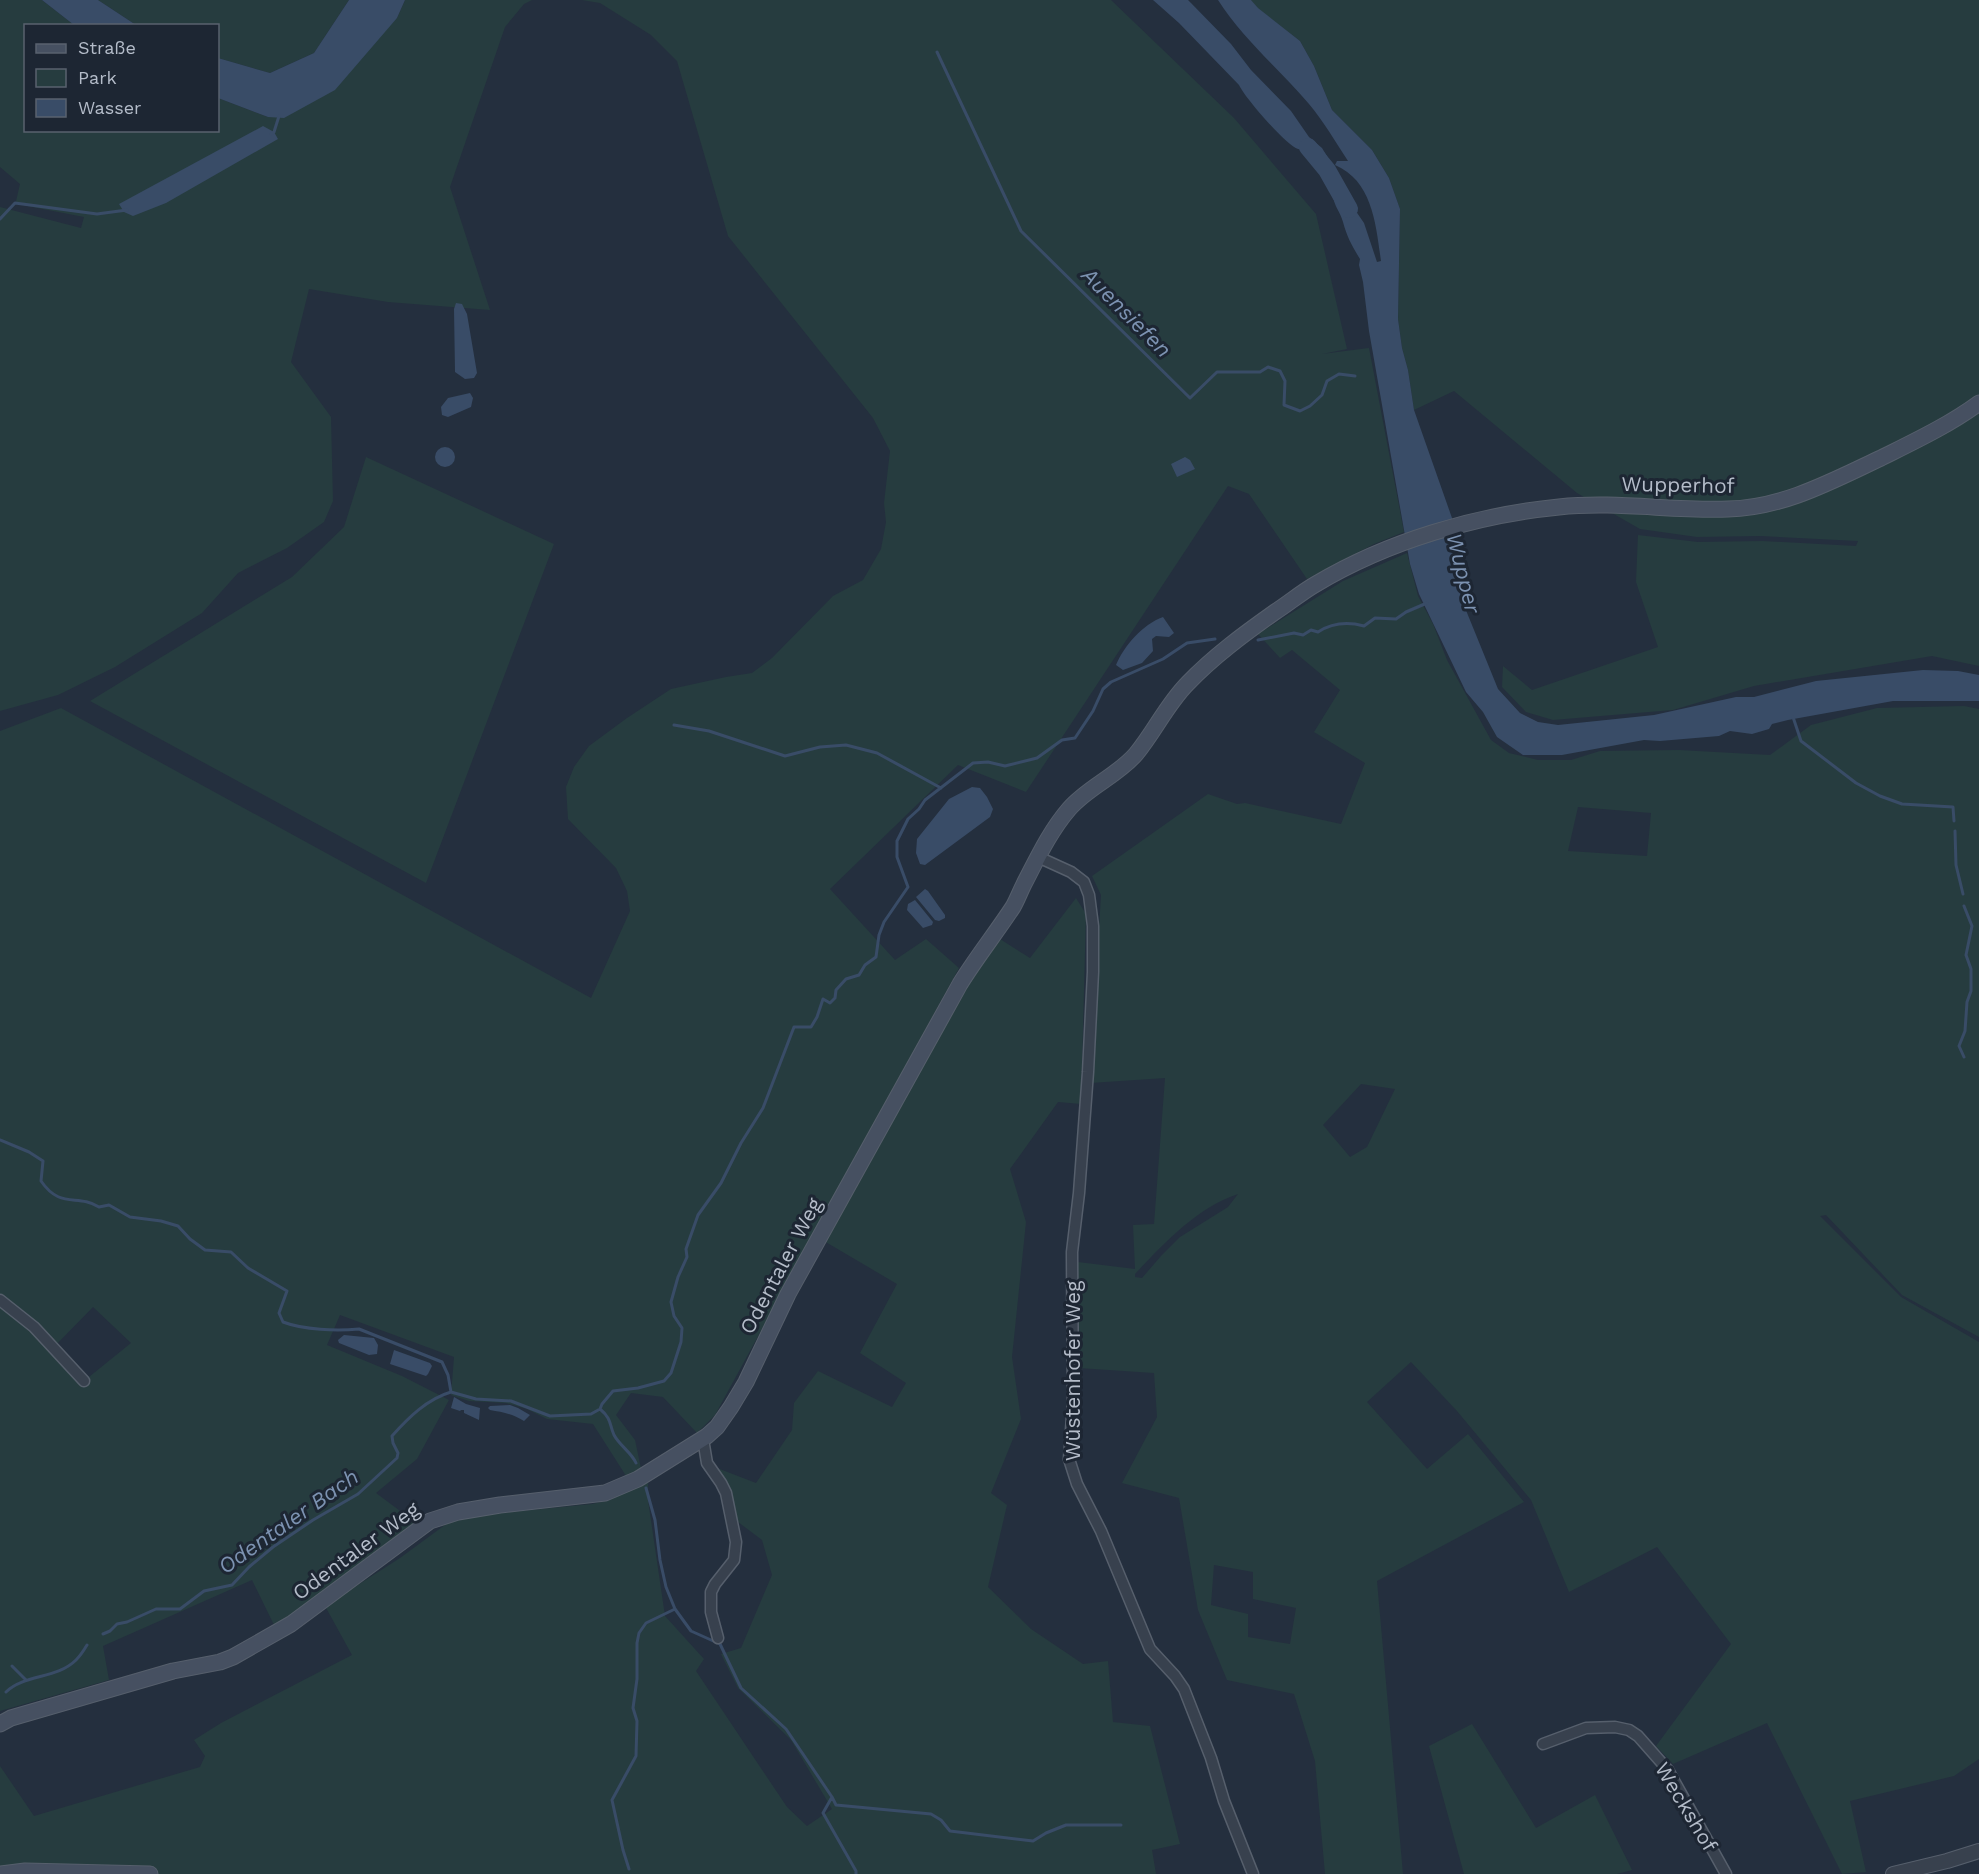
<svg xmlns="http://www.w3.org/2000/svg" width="1979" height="1874" font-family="'Work Sans',sans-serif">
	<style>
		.green { fill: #263c3f; fill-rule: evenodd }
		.water { fill: #394c67 }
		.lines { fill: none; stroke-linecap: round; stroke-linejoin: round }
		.stream { stroke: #394c67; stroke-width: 3 }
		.river { stroke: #394c67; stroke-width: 18 }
		.minor-casing { stroke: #565f6c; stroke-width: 13 }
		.tertiary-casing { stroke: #565f6c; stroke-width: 16 }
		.secondary-casing { stroke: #565f6c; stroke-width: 17 }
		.minor { stroke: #38414e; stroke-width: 10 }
		.tertiary { stroke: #38414e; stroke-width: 14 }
		.secondary { stroke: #465061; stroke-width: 15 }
		.labels { text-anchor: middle; stroke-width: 6; stroke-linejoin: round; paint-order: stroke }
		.street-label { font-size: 21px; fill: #b4bcc9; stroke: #1d2633 }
		.water-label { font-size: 22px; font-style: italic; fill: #7c92b1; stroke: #1d2633 }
	</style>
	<rect width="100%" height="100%" fill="#242f3e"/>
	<path class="green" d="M0 0H42L74 25 26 26V130H218V98L268 117 397 18 405 0H532L524 4 505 27 450 187 490 310 388 302 309 289 291 362 331 417 333 501 324 522 287 548 238 573 202 613 115 667 58 695 0 711V207L81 228 84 217 17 204 16 201 20 184 0 167Z
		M98 0H349L314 53 270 73 218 58V26L136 25Z
		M582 0H1111L1234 118 1316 214 1347 349 1322 354 1369 348 1404 532 1374 544 1307 579 1249 494 1228 486 1026 792 958 765 830 889 895 960 926 939 959 968 715 1415 697 1433 663 1397 631 1393 616 1415 635 1440 642 1473 628 1479 593 1424 547 1419 527 1409 506 1403 469 1401 451 1395 454 1357 340 1315 327 1345 402 1376 449 1400 417 1459 376 1493 415 1522 275 1627 252 1580 103 1646 109 1680 0 1711V731L61 708 591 998 630 911 627 891 616 868 568 819 566 787 574 767 589 746 627 718 671 689 726 677 752 673 772 658 833 596 863 580 881 549 886 522 884 503 890 451 873 418 728 236 677 61 651 35 600 3ZM93 1307 131 1343 84 1381 53 1348Z
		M1251 0H1979V666L1932 656 1754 686 1673 710 1553 720 1526 712 1502 687 1503 666 1532 690 1658 647 1636 582 1638 535 1698 542 1762 541 1856 546 1858 541 1761 536 1697 537 1640 529 1577 493 1454 391 1414 410 1408 370 1402 348 1398 319 1400 209 1389 178 1372 150 1332 110 1314 66 1300 41 1257 8Z
		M366 457 554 544 426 883 90 701 292 577 344 527Z
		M1407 553 1418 596 1433 624 1447 660 1491 740 1509 753 1538 760H1571L1600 751 1679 750 1770 755 1811 725 1877 708 1964 706 1979 709V1337L1902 1295 1826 1215 1820 1216 1901 1297 1979 1342V1759L1954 1776 1850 1801 1866 1872 1842 1874 1767 1723 1673 1764 1656 1746 1731 1644 1657 1547 1569 1592 1531 1500 1457 1411 1411 1362 1367 1402 1427 1469 1468 1434 1524 1502 1377 1581 1403 1874H1325L1315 1761 1294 1694 1227 1680 1198 1610 1179 1498 1122 1483 1157 1417 1154 1373 1079 1368 1076 1328 1078 1262 1135 1269 1133 1225 1154 1224 1165 1078 1090 1083 1101 895 1092 876 1208 794 1237 804 1245 803 1341 824 1365 763 1314 732 1340 690 1292 650 1280 658 1258 634 1343 581ZM1578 807 1651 813 1647 856 1568 851ZM1361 1084 1395 1089 1367 1147 1350 1157 1323 1125ZM1238 1194 1228 1207 1180 1237 1161 1256 1142 1278 1135 1277V1274C1164 1243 1198 1207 1238 1194ZM1214 1565 1253 1572V1599L1296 1608 1290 1644 1248 1637V1614L1211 1605Z
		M1076 898 1086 914 1081 1104 1058 1102 1010 1169 1026 1222 1012 1357 1021 1419 991 1493 1007 1505 988 1587 1031 1629 1083 1664 1108 1661 1113 1722 1150 1726 1180 1844 1152 1850 1156 1874H0V1766L34 1816 200 1767 205 1756 194 1740 221 1723 352 1655 325 1606 400 1558 449 1522 491 1514 592 1504 610 1500 648 1480V1500L665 1616 704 1659 696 1671 787 1807 807 1826 832 1809 791 1740 738 1688 721 1654 741 1648 772 1575 762 1540 730 1516 717 1468 756 1483 792 1430 794 1403 818 1371 892 1407 906 1383 860 1353 897 1284 824 1241 972 979 1000 939 1030 958Z
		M1472 1724 1536 1828 1595 1795 1632 1870 1617 1874H1464L1429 1746Z"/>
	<path class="water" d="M42 0H98L136 25H74Z
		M349 0H405L397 18 335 90 284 118 268 117 218 98V58L270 73 314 53Z
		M1153 0H1188L1191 3 1231 44 1251 70 1291 111 1309 137 1322 148 1330 161 1321 167 1308 149C1305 149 1301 150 1298 149 1286 145 1245 98 1239 85L1179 23Z
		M1218 0H1251L1258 8 1300 41 1314 66 1332 110 1372 150 1389 178 1400 209 1398 319 1402 348 1408 370 1414 410 1452 518 1461 598 1498 689 1520 713 1538 722 1558 725 1654 715 1736 697H1754L1816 681 1923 670 1958 671 1979 675V701H1893L1788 720 1772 724 1769 729 1752 734 1730 731 1719 736 1660 741 1644 740 1562 755H1523L1497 737 1483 712 1466 692 1419 594 1410 564 1369 331 1363 282 1359 265 1360 259C1352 246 1347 237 1343 222 1340 210 1331 204 1334 190L1340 188 1364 223 1377 262 1381 261C1376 226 1373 181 1335 165L1337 161H1348C1335 141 1324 122 1309 104 1279 69 1243 39 1218 0Z
		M263 126 274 132 278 139 166 203 133 216 124 212 119 204Z
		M456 303 462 304 467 314 477 373 474 378 465 379 455 372 454 309Z
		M470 393 473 398 471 407 448 417 442 415 441 407 448 398Z
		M435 457a10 10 0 1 1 20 0a10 10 0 1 1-20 0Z
		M1185 457 1190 460 1195 469 1177 477 1171 464Z
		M1163 617 1174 633 1169 637 1156 636 1152 639 1153 651 1142 663 1123 670 1116 665C1124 646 1143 624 1163 617Z
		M972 787 980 788 987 797 993 809 990 817 925 865 920 864 916 853 917 839 949 799Z
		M925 889 928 891 945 915V918L939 921 935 920 916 897Z
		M915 900 933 922 932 925 923 928 907 910 908 904Z
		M344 1335 374 1338 378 1345 377 1354 369 1355 339 1343 338 1340Z
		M394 1350 430 1363 432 1366 428 1374 426 1376 390 1364Z
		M454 1397 466 1404 480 1408 479 1420 464 1413V1410H461L460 1411 451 1408Z
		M510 1405 518 1408 530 1415 524 1421C513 1414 502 1412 490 1410L488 1408 490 1406Z"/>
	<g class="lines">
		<path class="stream" d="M937 52 1021 231 1190 398 1217 372H1260L1268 367 1280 371 1285 381 1284 405 1300 411 1310 406 1322 395 1327 381 1339 374 1355 376
			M271 134 274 132 279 116
			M0 219 15 203 97 214 127 210
			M1258 640 1294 633 1303 635 1311 630 1318 632C1332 623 1349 622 1364 626L1375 618 1396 619 1406 612 1427 603
			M1793 717 1801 741 1856 783 1880 796 1902 804 1953 807 1954 821
			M674 725 709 731 785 756 820 747 846 745 877 753 941 788
			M1955 831 1956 865 1963 894
			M1964 1057 1959 1046 1965 1031 1967 1002 1971 991V969L1966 955 1972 926 1964 906
			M0 1140 29 1152 43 1161 41 1181C61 1210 77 1193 99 1207L109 1205 130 1217 161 1221 178 1226 190 1239 205 1250 231 1252 248 1268 287 1291 279 1313 283 1322C304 1330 336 1331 359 1329L442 1362 448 1375 451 1392 476 1399 511 1401 550 1416 591 1414 600 1409 602 1404 613 1391 638 1388 664 1381 671 1373 681 1342 682 1328 674 1316 671 1302 678 1277 687 1257 686 1249 698 1215 721 1183 741 1143 763 1108 794 1027H811L817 1017 823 999 830 1003 835 998 836 990 846 979 859 975 865 965 876 957 879 935 884 922 908 887 897 857V841L908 819 919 809 925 800 973 763 988 762 1005 766 1037 758 1062 740 1075 738 1093 711 1103 689 1111 682 1163 659 1187 643 1215 639
			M600 1409C612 1419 609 1424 614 1435 620 1446 631 1452 636 1463
			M646 1488 655 1520 660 1560 666 1587 675 1609 691 1631 720 1644 741 1688 786 1729 832 1797 823 1813 856 1871V1874
			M103 1634 110 1631 117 1624 127 1622 156 1609H180L204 1591 232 1585 249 1567 273 1547 313 1520 358 1494 397 1458 398 1453 393 1443 392 1436C408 1418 427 1399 451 1392
			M12 1666 26 1680
			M6 1692C25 1674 57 1679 76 1660 80 1656 84 1650 87 1645
			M832 1797 836 1805 931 1814 941 1820 950 1831 1033 1841 1046 1833 1066 1825H1121
			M629 1869 623 1850 612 1800 636 1756 637 1721 633 1708 637 1679V1643L639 1633 646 1623 675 1609"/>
		<path class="river" d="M1308 147 1327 170 1349 209"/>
		<defs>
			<path id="minor" d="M1038 857 1071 872 1084 882 1089 895 1093 926V972L1088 1072 1079 1193 1072 1252 1073 1402 1069 1459 1077 1484 1101 1531 1150 1649 1175 1676 1184 1689 1211 1758 1224 1801 1253 1874
				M0 1300 34 1327 84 1381
				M703 1439 707 1463 721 1483 726 1493 736 1542 734 1560 715 1584 711 1592V1612L718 1638
				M1543 1744 1586 1728 1615 1727 1629 1730 1638 1736 1668 1770 1726 1874"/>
			<path id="tertiary" d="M1893 1874 1947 1861 1979 1851"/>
			<path id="secondary" d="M0 1724 11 1718 173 1671 220 1662 233 1657 291 1624 430 1521 458 1512 500 1505 605 1493 638 1479 707 1436 717 1427 731 1407 746 1382 788 1294 960 984C976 958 996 933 1013 907 1017 900 1020 892 1024 884 1037 859 1050 831 1069 809 1088 787 1117 776 1136 754 1155 731 1167 704 1188 683 1214 656 1244 634 1275 612 1289 603 1302 592 1316 584 1388 541 1477 515 1559 507 1615 501 1672 511 1728 509 1783 508 1832 481 1881 458 1915 441 1949 425 1979 403
				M1 1874 25 1871 150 1874"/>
		</defs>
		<use href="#minor" class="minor-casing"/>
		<use href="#tertiary" class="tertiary-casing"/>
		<use href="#secondary" class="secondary-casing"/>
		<use href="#minor" class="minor"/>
		<use href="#tertiary" class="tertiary"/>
		<use href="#secondary" class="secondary"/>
	</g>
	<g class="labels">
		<g class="street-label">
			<text transform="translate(1678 485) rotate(1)" y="7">Wupperhof</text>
			<text transform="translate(781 1266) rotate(-62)" y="7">Odentaler Weg</text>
			<text transform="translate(1073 1371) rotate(-90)" y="7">Wüstenhofer Weg</text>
			<text transform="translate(356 1551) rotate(-36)" y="7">Odentaler Weg</text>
			<text transform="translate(1686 1807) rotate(59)" y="7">Weckshof</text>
		</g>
		<g class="water-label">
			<text transform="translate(1127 312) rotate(45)" y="8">Auensiefen</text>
			<text transform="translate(1464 573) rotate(76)" y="8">Wupper</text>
			<text transform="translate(288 1521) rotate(-35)" y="8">Odentaler Bach</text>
		</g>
	</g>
	<rect x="24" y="24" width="195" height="108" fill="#1d2633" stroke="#59626f" stroke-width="1.5"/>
	<rect x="36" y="44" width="30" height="9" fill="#465061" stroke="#59626f" stroke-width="1.5"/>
	<text x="78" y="54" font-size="18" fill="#b4bcc9">Straße</text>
	<rect x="36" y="69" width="30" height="18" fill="#263c3f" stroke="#59626f" stroke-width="1.5"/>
	<text x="78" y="84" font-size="18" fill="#b4bcc9">Park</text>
	<rect x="36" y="99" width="30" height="18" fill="#394c67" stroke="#59626f" stroke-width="1.5"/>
	<text x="78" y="114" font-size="18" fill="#b4bcc9">Wasser</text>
</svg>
